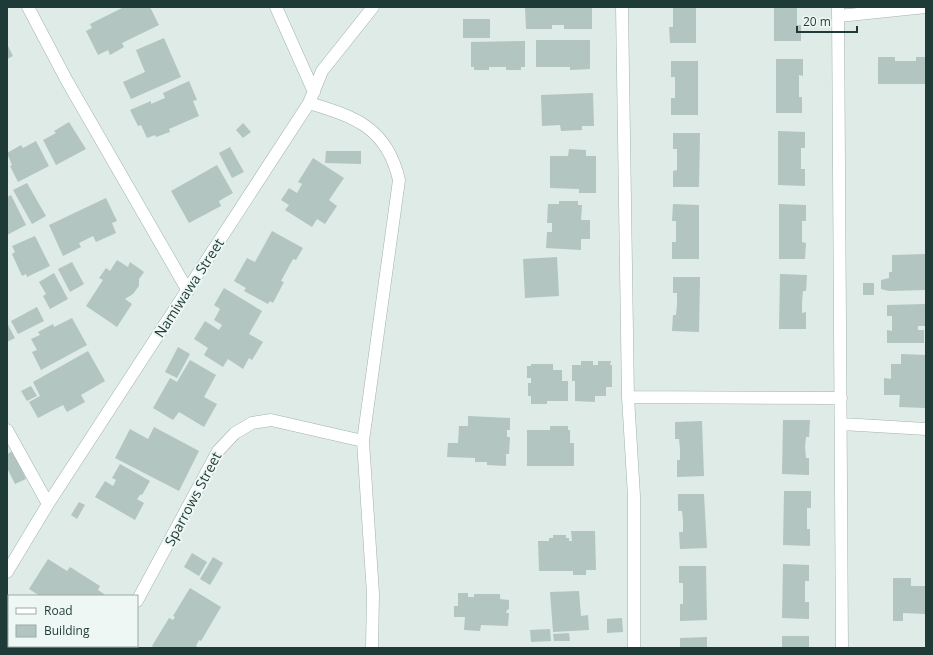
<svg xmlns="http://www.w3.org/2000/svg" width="933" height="655" font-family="'Open Sans',sans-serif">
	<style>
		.building { fill: #b3c5c0 }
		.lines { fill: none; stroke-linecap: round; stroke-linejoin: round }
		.minor-casing { stroke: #a1b3af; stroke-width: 13 }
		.minor { stroke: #fff; stroke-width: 12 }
		.labels { text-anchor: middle; stroke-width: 4; stroke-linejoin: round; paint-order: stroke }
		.street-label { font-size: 14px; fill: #1e3b37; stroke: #eef7f4 }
	</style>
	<rect width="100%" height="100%" fill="#deebe7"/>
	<path class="building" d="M124 7H150L159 25 122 43 124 47 110 55 108 50 98 55 86 31 92 28 90 24Z
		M525 7H592V29H564V25H552V29H526Z
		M673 7H696V43H670L669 27H673Z
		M774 7H797V25H801V41H774Z
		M463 19H490V38H463Z
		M164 38 181 77 131 99 123 82 145 72 136 50Z
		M536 40H590V69L570 70V67H536Z
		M525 41V67H521V70H506V67H489V70H474V67H471V42Z
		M7 44 13 56 7 59Z
		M878 57H895V61H916V57H926V84H878Z
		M776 59H803V76L799 75V97H802V113H776Z
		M671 61H698V115H671V98H675V77H671Z
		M189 81 197 100 193 101 199 116 169 129 170 132 156 137 155 135 147 138 141 125 138 126 130 110 151 101V104L165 98 163 93Z
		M593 93 594 126H582V130L561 131 560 125 542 126 541 95Z
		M69 122 86 149 56 165 43 140 56 133 54 131Z
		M243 123 251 132 243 138 236 130Z
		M778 131 805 132V148H801V169H805V186L778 185Z
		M673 133H700L699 187H673V171L677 170V149H673Z
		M36 141 49 166 18 182 10 166 12 165 7 153 21 145 23 148Z
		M230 147 244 172 232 178 219 153Z
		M569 149 586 150V156H596V193H579V189L550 188V156H568Z
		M326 151H361V164L325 163Z
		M313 158 344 178 329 200 337 206 325 224 317 219 312 227 285 210 289 205 281 200 289 188 297 193 302 184 298 182Z
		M217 165 233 193 219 201 221 206 189 223 171 191Z
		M27 183 46 216 32 224 13 190Z
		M11 195 26 225 7 235V197Z
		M106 198 117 221 112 223 116 233 96 242 93 236 79 243 81 247 63 256 49 225Z
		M559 201H578V205H582L581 220H590V239H581V250L546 248 547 232H552V223H547L548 204H559Z
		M673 204 699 205V259H672V242H676V221H672Z
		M779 204 806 205V221H802V242L806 243 805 259H779Z
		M272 231 303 248 296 260 293 259 281 281 284 282 273 303 270 301 268 304 244 291 246 288 234 281 247 258 255 262Z
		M35 236 50 266 27 277 26 274 22 276 12 254 15 252 12 246Z
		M926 254V290L889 291 881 289V280L889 278V272H892V255Z
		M557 257 559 296 525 298 523 259Z
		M117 260 128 267 130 262 144 272 139 279V286L133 294 125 299 132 304 117 327 86 306 103 280 99 278 106 268 110 271Z
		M72 262 84 284 70 292 58 269Z
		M54 273 68 299 50 309 43 296 46 294 39 282Z
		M780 274 807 275 806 291H803L802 302V313L806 312V329H779Z
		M673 277H700L699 332 672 331 673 315H676L677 304V293H673Z
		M863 283H874V295H863Z
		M224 288 262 311 249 334 263 342 252 360 249 358 243 369 228 359 223 367 204 355 208 348 194 339 205 321 219 330 222 325 214 320 220 309 214 305Z
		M926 304V326H918V330H924V343H887V330L892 331V316H887V305Z
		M37 307 44 321 18 334 11 321Z
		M72 318 87 345 41 370 32 352 37 350 31 339 40 335 38 332 53 324 54 327Z
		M7 323 15 338 7 342Z
		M178 347 190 354 177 378 165 372Z
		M88 351 105 381 81 395 85 402 67 412 63 405 38 418 29 402 40 396 33 382Z
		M901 354 926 355 925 408 899 407 900 395H884V378L891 379V364H901Z
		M190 360 216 375 204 397 217 404 204 427 179 412 173 420 153 408 170 378 177 382Z
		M581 361H593V365H598V361H611L610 365H612V387H606V396H595V402L575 401V381H572V365H581Z
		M531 364H553V370H562V381H568V401H547V404H531V396H528V383H531V378H527V366H531Z
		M31 386 37 396 27 401 21 391Z
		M468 416 510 418V430H507V437H510L509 454H506V466L487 465V462H475V458L447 457 448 443H458L459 426H468Z
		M783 420H810L809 437H806L805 447 806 458H809V475L782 474Z
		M702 421 704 476 677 477V460H680V449L679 439H675V422Z
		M550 426H568V430H570V443H574V466H527V430H550Z
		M154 427 199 451 179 491 115 458 130 429 148 439Z
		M13 451 26 479 15 484 7 468V454Z
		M120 464 150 481 142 495 141 494 137 499 144 503 135 520 95 497 105 481 113 486 116 480 112 478Z
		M784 491H811V508H807V529H810V546L783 545Z
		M678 494H704L707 548 680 549 679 532H683V521L682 511H678Z
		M79 502 85 505 77 519 71 515Z
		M571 531H595L596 570H586V575H573V571H539L538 541H549V538H553V535H566V538H569V541H572Z
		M192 553 207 562 199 576 184 567Z
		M213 557 223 563 210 585 200 579Z
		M48 559 67 571 70 567 100 586 98 590 104 594 103 596H40L29 589Z
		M783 564 809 565V581H805V602H809V619L782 618Z
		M679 566H706L707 620 680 621V604H683V583H679Z
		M893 578H911V586H926V614L903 613V621H893Z
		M190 588 221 607 201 641 199 640 196 646 199 648H155L152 646 169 618 173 620 175 617 173 616Z
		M579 591 581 616 588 615 589 630 553 632 550 592Z
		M458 593H468V597H474V594H500V599L509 600V609L507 610 506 613H509L508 626 481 625 480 631 464 630 465 617H454V606H458Z
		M622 618 623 632 607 633V619Z
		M550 629 551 641 531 642 530 630Z
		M569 633 570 641H554L553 634Z
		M782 636H809V648H782Z
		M707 637V648H680V638Z"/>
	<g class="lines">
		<defs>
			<path id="minor" d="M28 7 67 81 188 291
				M276 7 314 92
				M622 7 628 397 634 496V648
				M838 7 842 648
				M839 16 926 7
				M309 103C356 117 387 128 399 180L363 441 373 594 372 648
				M628 397 841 398
				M842 424 926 429
				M7 430 48 504
				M7 572 48 504 309 103 322 71 373 7
				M137 601 218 451 235 433 252 423 271 420 363 441
				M110 648 111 646"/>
		</defs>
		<use href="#minor" class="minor-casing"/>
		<use href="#minor" class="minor"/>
	</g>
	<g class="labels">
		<g class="street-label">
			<text transform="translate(189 288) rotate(-57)" y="5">Namiwawa Street</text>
			<text transform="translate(193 499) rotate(-62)" y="5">Sparrows Street</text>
		</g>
	</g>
	<rect width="933" height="655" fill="none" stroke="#1e3b37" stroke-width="16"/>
	<rect x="8" y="595" width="130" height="52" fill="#eef7f4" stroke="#9baca8"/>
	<rect x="16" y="608" width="20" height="6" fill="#ffffff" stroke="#9baca8"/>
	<text x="44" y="615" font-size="12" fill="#1e3b37">Road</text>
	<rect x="16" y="625" width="20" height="12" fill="#b3c5c0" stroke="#9baca8"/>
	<text x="44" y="635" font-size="12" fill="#1e3b37">Building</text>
	<path d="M797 26v6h60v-6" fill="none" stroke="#1e3b37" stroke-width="2"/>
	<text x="803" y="26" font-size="12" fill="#1e3b37" stroke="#eef7f4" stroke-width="3" paint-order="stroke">20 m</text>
</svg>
